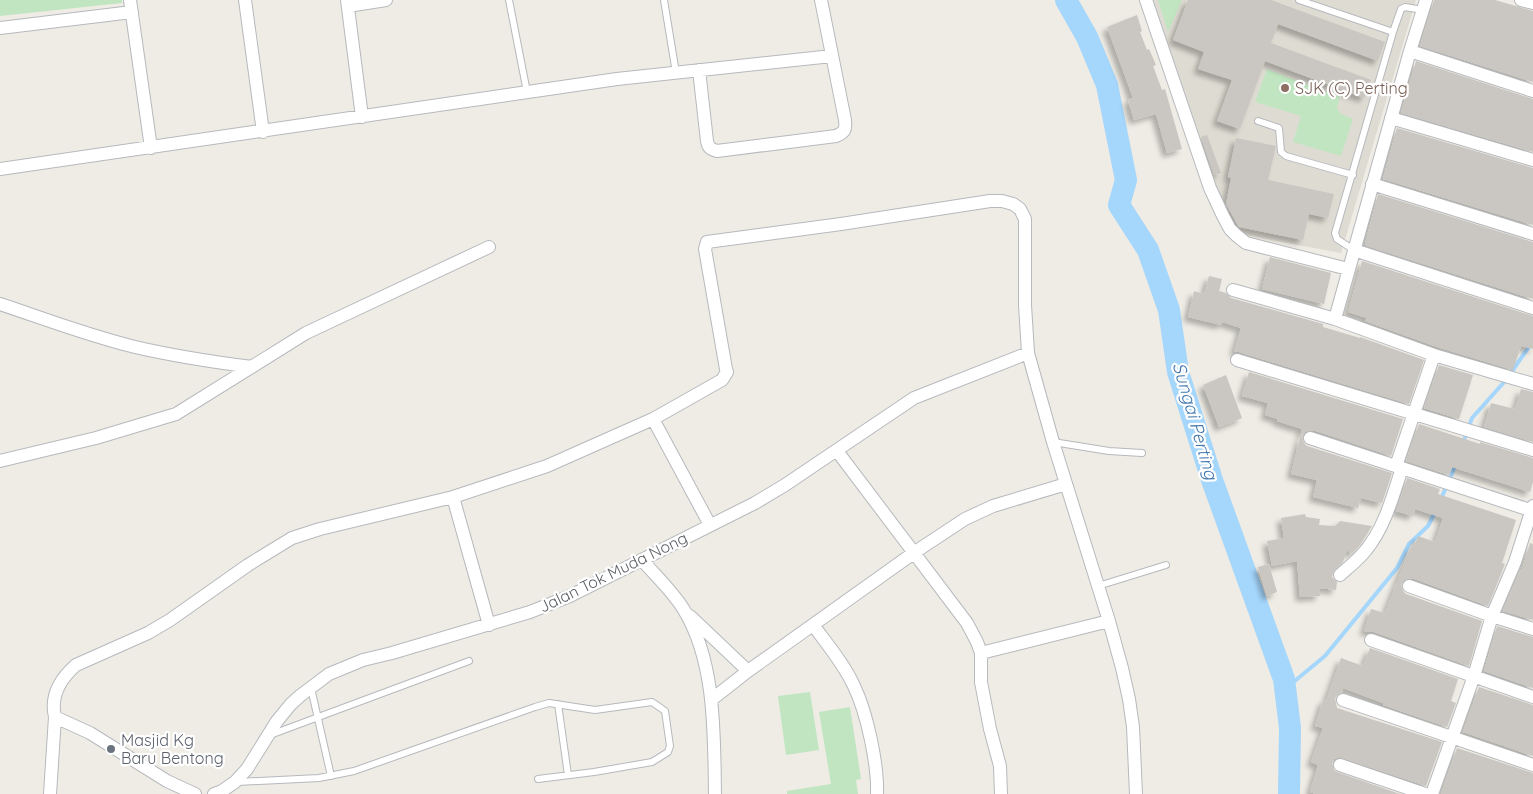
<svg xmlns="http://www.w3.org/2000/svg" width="1533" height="794" font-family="Quicksand,sans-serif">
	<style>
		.education { fill: #dedbd2 }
		.green { fill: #c1e5c1 }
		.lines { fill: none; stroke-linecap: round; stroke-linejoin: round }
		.stream { stroke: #a5d6fc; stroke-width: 4 }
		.river { stroke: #a5d6fc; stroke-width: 22 }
		.building { fill: #cac6c1; filter: url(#shadow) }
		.lane-casing { stroke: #b6b9bd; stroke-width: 8 }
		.street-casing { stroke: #b6b9bd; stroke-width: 14 }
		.lane { stroke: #fff; stroke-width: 6 }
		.street { stroke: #fff; stroke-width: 12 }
		.education-dot { fill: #8d6e63; stroke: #fff; stroke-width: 2 }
		.worship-dot { fill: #6b7280; stroke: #fff; stroke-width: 2 }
		.labels { text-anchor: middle; stroke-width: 4.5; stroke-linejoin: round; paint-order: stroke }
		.education-label { font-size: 16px; fill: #785e54; stroke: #fff; text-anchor: start }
		.street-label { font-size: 16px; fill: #5c5f64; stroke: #fff }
		.worship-label { font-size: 16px; fill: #5b616d; stroke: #fff; text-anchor: start }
		.water-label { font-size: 18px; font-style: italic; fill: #4277ae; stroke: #fff }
	</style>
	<defs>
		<filter id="shadow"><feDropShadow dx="-4.5" dy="4.5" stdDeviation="2.5" flood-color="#0004"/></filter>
	</defs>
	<rect width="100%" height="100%" fill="#eeece4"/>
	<path class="education" d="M1153 0H1416L1341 253 1240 234 1223 209 1209 176Z"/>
	<path class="green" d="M0 0H122V3L0 16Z
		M1158 0H1182L1168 32Z
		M1267 69 1340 97 1337 108 1341 114 1353 119 1341 156 1293 142 1301 116 1255 102Z
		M810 692 819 750 786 755 778 696Z
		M850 707 861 779 856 780 858 794H787V791L831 784 819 712Z"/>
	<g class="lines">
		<path class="stream" d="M1510 374 1533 341
			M1463 443 1472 418 1506 380
			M1441 499 1456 464
			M1285 689 1325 656 1397 568 1409 544 1428 526 1435 512"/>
		<path class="river" d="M1066 0 1087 37 1107 85 1126 180 1119 205 1148 250 1169 310 1178 372 1212 480 1284 679 1290 728 1289 794"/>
	</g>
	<path class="building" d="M1188 0H1271L1385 42 1378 61 1278 24 1271 43 1371 80 1364 98 1265 61 1240 129 1217 121 1232 80 1198 69 1204 52 1173 40Z
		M1434 0H1495L1533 11V82L1420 46Z
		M1137 15 1142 31 1140 32 1147 50 1149 49 1156 65 1153 66 1162 90 1165 89 1182 149 1167 153 1156 114 1134 120 1128 100 1133 98 1107 27Z
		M1416 61 1533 99V152L1401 113Z
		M1397 128 1533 168V225L1383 179Z
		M1207 135 1221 173 1214 175 1201 137Z
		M1236 138 1276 146 1268 180 1334 194 1328 218 1309 214 1303 240 1239 227 1237 224 1226 204 1231 178 1228 177Z
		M1378 194 1533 242V299L1367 246 1365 244Z
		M1270 257 1331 273 1324 304 1262 289Z
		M1362 261 1533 316V349L1521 346 1513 370 1437 347 1365 321 1367 318 1348 312Z
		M1209 276 1222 279 1219 291 1226 293 1231 298 1323 324V327L1360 338V337L1424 360 1409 404 1239 352H1234L1241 328 1222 322 1221 325 1188 317 1194 291 1204 294Z
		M1439 365 1473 375 1459 419 1424 408Z
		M1249 372 1403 419 1391 456 1313 430 1305 432 1302 436 1304 443 1307 446 1392 473 1382 503 1361 498 1358 508 1313 497 1317 480 1291 474 1302 429 1277 421 1278 419 1265 415 1268 403 1242 396Z
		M1226 375 1242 418 1219 427 1203 385Z
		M1521 389 1533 392V442L1484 427 1491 403 1515 409Z
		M1419 424 1480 444V442L1533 458V482L1530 492 1452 467 1449 475 1406 461Z
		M1407 478 1440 489 1438 494 1516 520 1502 563 1505 564 1488 606 1412 578 1404 580 1401 584 1403 591 1406 594 1482 621 1469 666 1374 632 1364 631 1371 609 1385 613 1411 546 1414 547 1418 536 1435 542 1443 518 1415 509 1413 516 1396 511Z
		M1305 514 1306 517 1320 519 1319 525 1335 526 1340 521 1372 526 1360 545 1351 554 1347 550 1343 562 1333 572 1332 577 1337 582 1336 590 1319 588 1320 596 1300 597 1297 561 1272 566 1267 541 1284 538 1281 518Z
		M1530 543 1533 544V620L1503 611 1521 570H1522Z
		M1269 564 1277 592 1267 596 1258 567Z
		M1497 626 1533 637V688L1484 671Z
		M1370 648 1458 679 1451 701 1456 703 1447 727 1383 705V703L1343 688 1342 692 1338 694 1335 698 1337 708 1442 742 1426 786 1339 757 1334 759 1332 763 1334 770 1337 772 1400 794H1316L1310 792 1318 765 1311 762 1323 728 1315 726 1323 700 1326 701 1341 658 1363 666Z
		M1479 687 1533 705V756L1463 732Z
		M1457 748 1533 773V794H1441Z"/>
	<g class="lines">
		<defs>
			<path id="lane" d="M509 0 527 92
				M664 0 676 73
				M1299 0 1393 32
				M1258 121 1279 128 1281 152 1286 156 1353 175
				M1354 250 1337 239 1335 233 1393 32 1401 9 1405 7 1423 10
				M1053 442 1109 451 1142 453
				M1098 586 1166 565
				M311 688 331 776
				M558 704 568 775
				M270 735 469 661
				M236 782 319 778 354 771 535 707 549 703 595 710 652 702 665 711 670 746 668 752 652 762 594 772 538 779"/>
			<path id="street" d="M130 0 151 148
				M245 0 263 132
				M347 0 362 117
				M1146 0 1210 188 1223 216 1230 229 1236 235 1246 243 1348 269
				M1521 0 1533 3
				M348 6 386 0
				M0 28 132 12
				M1410 51 1533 91
				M699 70 707 141C708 147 710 149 717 151L836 136C845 132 846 130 845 120L821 0
				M1391 118 1533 160
				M0 169 617 79 832 56
				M1372 184 1533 234
				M1354 250 1533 308
				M1233 290 1335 319 1434 355 1533 384
				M0 304C45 319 89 336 135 347 174 356 213 362 252 367
				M1335 319 1410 51 1426 0
				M1237 360 1533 450
				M653 419 710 525
				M1310 438 1533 511
				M837 451 967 623 977 642 981 653V682L990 729 1000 766 1001 794
				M0 461 96 438 176 414 306 333 489 247
				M1396 466 1434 355
				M453 497 489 625
				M642 560C656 576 674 593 684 610 716 662 714 736 715 794
				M1340 575C1349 567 1359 559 1366 550 1385 527 1393 495 1402 468
				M1409 586 1492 616 1533 629
				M690 616 748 671
				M813 625C827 644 844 664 854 686 867 713 878 764 877 794
				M1371 640 1533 697
				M981 653 1109 621
				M711 700 748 671 915 552 965 519 993 506 1066 484
				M1343 700 1533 765
				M55 717C50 696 60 679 76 665L148 633 170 620 248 565 292 538 320 529 453 497 547 466 653 419 722 380 727 372 726 369 705 249 707 242 841 224 990 201H1002L1013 204 1020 209 1025 219V305L1028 353 1053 442 1109 621 1122 668 1129 699 1133 727 1136 794
				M1340 765 1425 794
				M50 794 55 717 90 733 167 781 195 794
				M214 794 222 791 235 782 247 769 277 721 291 704 301 695 329 674 363 660 392 653 530 612 570 596 755 503 785 485 914 398 1028 353
				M1432 794 1474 676 1492 616 1515 562 1533 506"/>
		</defs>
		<use href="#lane" class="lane-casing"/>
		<use href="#street" class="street-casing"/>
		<use href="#lane" class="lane"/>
		<use href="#street" class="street"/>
	</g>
	<circle class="education-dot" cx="1285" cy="88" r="5"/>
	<circle class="worship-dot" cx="111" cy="749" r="5"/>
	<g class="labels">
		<g class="education-label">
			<text x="1295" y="94">SJK (C) Perting</text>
		</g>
		<g class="street-label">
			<text transform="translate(613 572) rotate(-26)" y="6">Jalan Tok Muda Nong</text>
		</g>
		<g class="worship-label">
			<text x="121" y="746">Masjid Kg<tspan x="121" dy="18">Baru Bentong</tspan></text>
		</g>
		<g class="water-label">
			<text transform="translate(1195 421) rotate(74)" y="6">Sungai Perting</text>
		</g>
	</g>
</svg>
